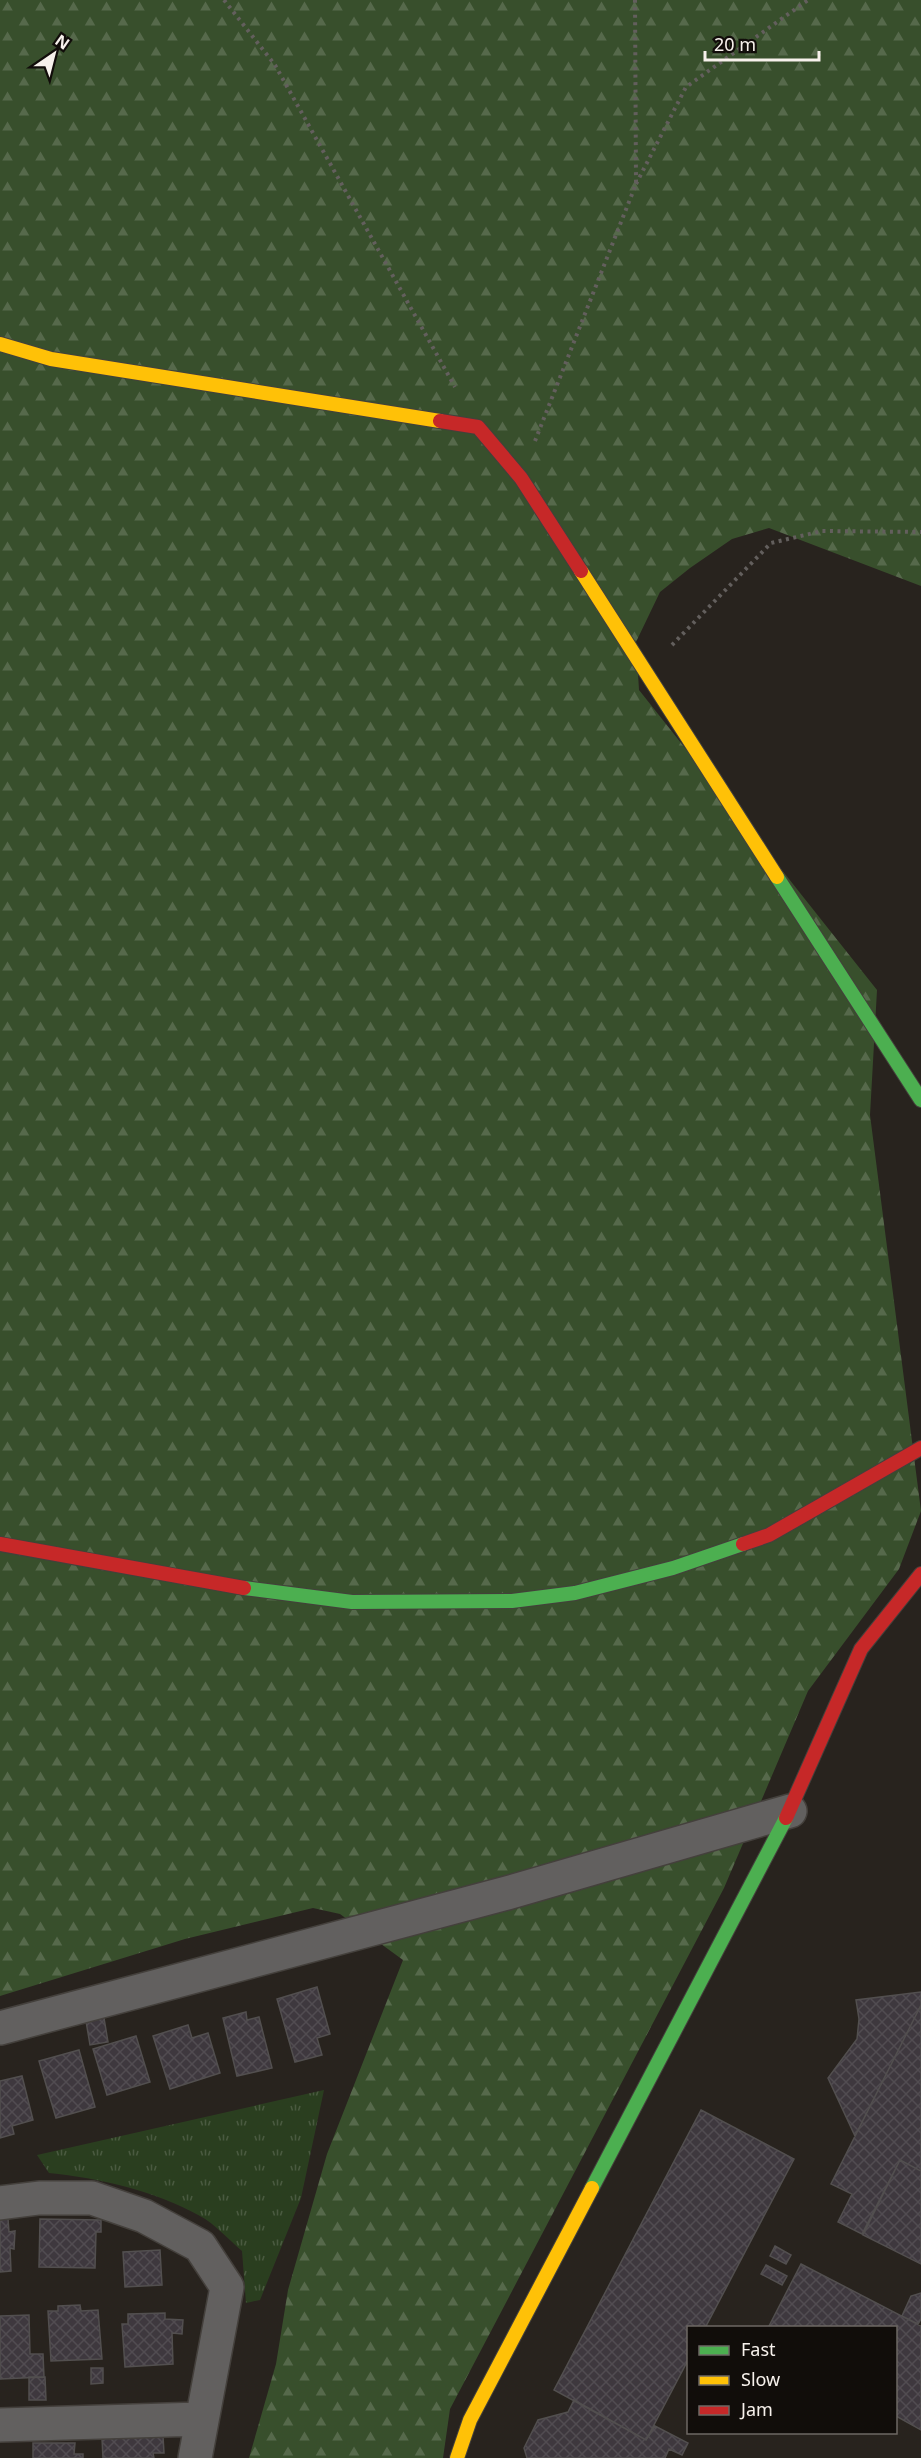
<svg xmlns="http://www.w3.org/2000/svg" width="921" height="2458" font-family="'Noto Sans',sans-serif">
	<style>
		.grass { fill: url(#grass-tufts) }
		.forest { fill: url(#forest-firs) }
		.building { fill: url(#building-cross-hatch); stroke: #524f4f; stroke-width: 1.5 }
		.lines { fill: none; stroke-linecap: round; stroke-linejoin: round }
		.street-casing { stroke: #44403c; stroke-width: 36 }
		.fast-casing { stroke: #44403c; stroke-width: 16 }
		.slow-casing { stroke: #44403c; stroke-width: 16 }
		.jam-casing { stroke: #44403c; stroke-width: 16 }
		.path { stroke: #635f5d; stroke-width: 4; stroke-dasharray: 3 4.5; stroke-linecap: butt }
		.street { stroke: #62605f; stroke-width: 33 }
		.fast { stroke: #4caf50; stroke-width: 14 }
		.slow { stroke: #ffc107; stroke-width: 14 }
		.jam { stroke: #c62828; stroke-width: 14 }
	</style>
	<defs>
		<pattern id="grass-tufts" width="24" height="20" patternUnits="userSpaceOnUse" patternTransform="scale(1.5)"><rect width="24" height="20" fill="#2a3e1f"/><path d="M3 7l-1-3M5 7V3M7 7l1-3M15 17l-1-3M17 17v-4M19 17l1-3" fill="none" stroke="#4a5a40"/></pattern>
		<pattern id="forest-firs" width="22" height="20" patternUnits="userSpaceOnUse" patternTransform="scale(1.5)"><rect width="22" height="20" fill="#384f2c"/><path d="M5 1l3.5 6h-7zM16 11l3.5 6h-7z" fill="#56694b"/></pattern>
		<pattern id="building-cross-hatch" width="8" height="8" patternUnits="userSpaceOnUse" patternTransform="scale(1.5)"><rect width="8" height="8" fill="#3e383e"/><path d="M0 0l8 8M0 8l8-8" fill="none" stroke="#514c51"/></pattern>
	</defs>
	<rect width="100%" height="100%" fill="#28231e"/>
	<path class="grass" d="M324 2090 301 2198 260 2300 246 2303 242 2251C229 2240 215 2224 200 2216 156 2191 99 2178 49 2173L37 2155Z"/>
	<path class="forest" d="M0 0H921V586L769 528 732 539 690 568 660 592 636 642 639 690 877 990 870 1115 921 1511 899 1569 808 1691 724 1888 450 2409 443 2458H249L276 2364 288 2290 327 2154 403 1960 340 1914 313 1908 185 1939 0 1996Z"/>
	<path class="building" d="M317 1987 330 2034 317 2038 322 2055 295 2062 277 1999Z
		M921 1992V2005L855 2136 828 2078 857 2039 859 2019 856 2000Z
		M921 2005V2171L900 2160 862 2234 838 2222 852 2194 831 2184Z
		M246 2012 247 2020 259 2017 272 2068 237 2076 223 2018Z
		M104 2018 108 2042 90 2045 86 2021Z
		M188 2025 192 2038 208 2033 220 2073 170 2089 153 2036Z
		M136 2036 150 2082 107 2095 93 2049Z
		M79 2050 95 2107 56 2118 39 2061Z
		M22 2076 33 2120 12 2126 14 2134 0 2138V2081Z
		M701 2110 794 2159 705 2328H688V2360L646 2440 554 2390Z
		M900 2160 921 2171V2264L863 2235Z
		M0 2219H8L9 2232 15 2231 14 2249 10 2248 11 2271 0 2272Z
		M40 2219 101 2220V2232H96L95 2268 39 2267Z
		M775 2246 791 2255 786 2264 770 2256Z
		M160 2250 162 2285 125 2287 123 2252Z
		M801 2264 921 2326V2430L896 2416V2328H768Z
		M766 2265 787 2276 782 2285 761 2274Z
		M921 2293V2319L918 2324 902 2316 911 2296Z
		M80 2305 81 2311 98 2310 102 2359 51 2361 48 2311H58V2306Z
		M165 2313V2319L183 2320 182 2334 172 2333 173 2364 125 2367 122 2324H128V2314Z
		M29 2315 30 2354H43L44 2377 0 2379V2316Z
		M91 2368H103V2383L91 2384Z
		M29 2377H45L46 2400H29Z
		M574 2400 646 2440 655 2426 688 2443 682 2455 669 2449 665 2458H527L524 2448 538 2420 568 2412Z
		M163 2436 164 2453H153L154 2458H103L102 2439Z
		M33 2443H75L74 2454H83V2458H33Z"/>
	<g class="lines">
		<defs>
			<path id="street" d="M0 2028 507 1893 790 1811
				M0 2203 39 2198H92L144 2216 200 2246 227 2287 195 2458
				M0 2425 201 2419"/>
			<path id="fast" d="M777 877 921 1100
				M244 1588 352 1602 512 1601 575 1593 673 1568 743 1544
				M592 2188 786 1818"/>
			<path id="slow" d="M0 344 51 359 440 421
				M581 571 777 877
				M457 2458 470 2420 592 2188"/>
			<path id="jam" d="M440 421 478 427 521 478 581 571
				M0 1544 244 1588
				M743 1544 769 1535 921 1448
				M786 1818 861 1649 921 1574"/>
		</defs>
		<use href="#street" class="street-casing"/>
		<use href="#fast" class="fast-casing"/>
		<use href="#slow" class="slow-casing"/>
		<use href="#jam" class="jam-casing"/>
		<path class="path" d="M224 0 275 65 455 387
			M636 184 686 87 808 0
			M535 441 636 184 635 0
			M672 645 771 543 822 531 921 532"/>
		<use href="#street" class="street"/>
		<use href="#fast" class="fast"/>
		<use href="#slow" class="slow"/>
		<use href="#jam" class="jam"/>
	</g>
	<rect x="687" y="2326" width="210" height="108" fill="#110d0a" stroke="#6d6864" stroke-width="1.5"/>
	<rect x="699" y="2346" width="30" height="9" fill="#4caf50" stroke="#6d6864" stroke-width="1.5"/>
	<text x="741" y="2356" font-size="18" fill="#f7f1ec">Fast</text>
	<rect x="699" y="2376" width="30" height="9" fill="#ffc107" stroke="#6d6864" stroke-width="1.5"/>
	<text x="741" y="2386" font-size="18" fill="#f7f1ec">Slow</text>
	<rect x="699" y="2406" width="30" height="9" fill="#c62828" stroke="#6d6864" stroke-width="1.5"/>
	<text x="741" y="2416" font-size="18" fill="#f7f1ec">Jam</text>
	<g transform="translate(54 54) rotate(35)" stroke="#110d0a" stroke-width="4.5" paint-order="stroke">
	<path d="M0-4.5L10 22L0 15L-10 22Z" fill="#f7f1ec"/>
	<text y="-9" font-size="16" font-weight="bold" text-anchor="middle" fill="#f7f1ec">N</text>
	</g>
	<path d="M705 51v9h114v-9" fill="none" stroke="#f7f1ec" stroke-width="3"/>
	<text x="714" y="51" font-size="18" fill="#f7f1ec" stroke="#110d0a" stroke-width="4.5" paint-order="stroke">20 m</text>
</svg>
